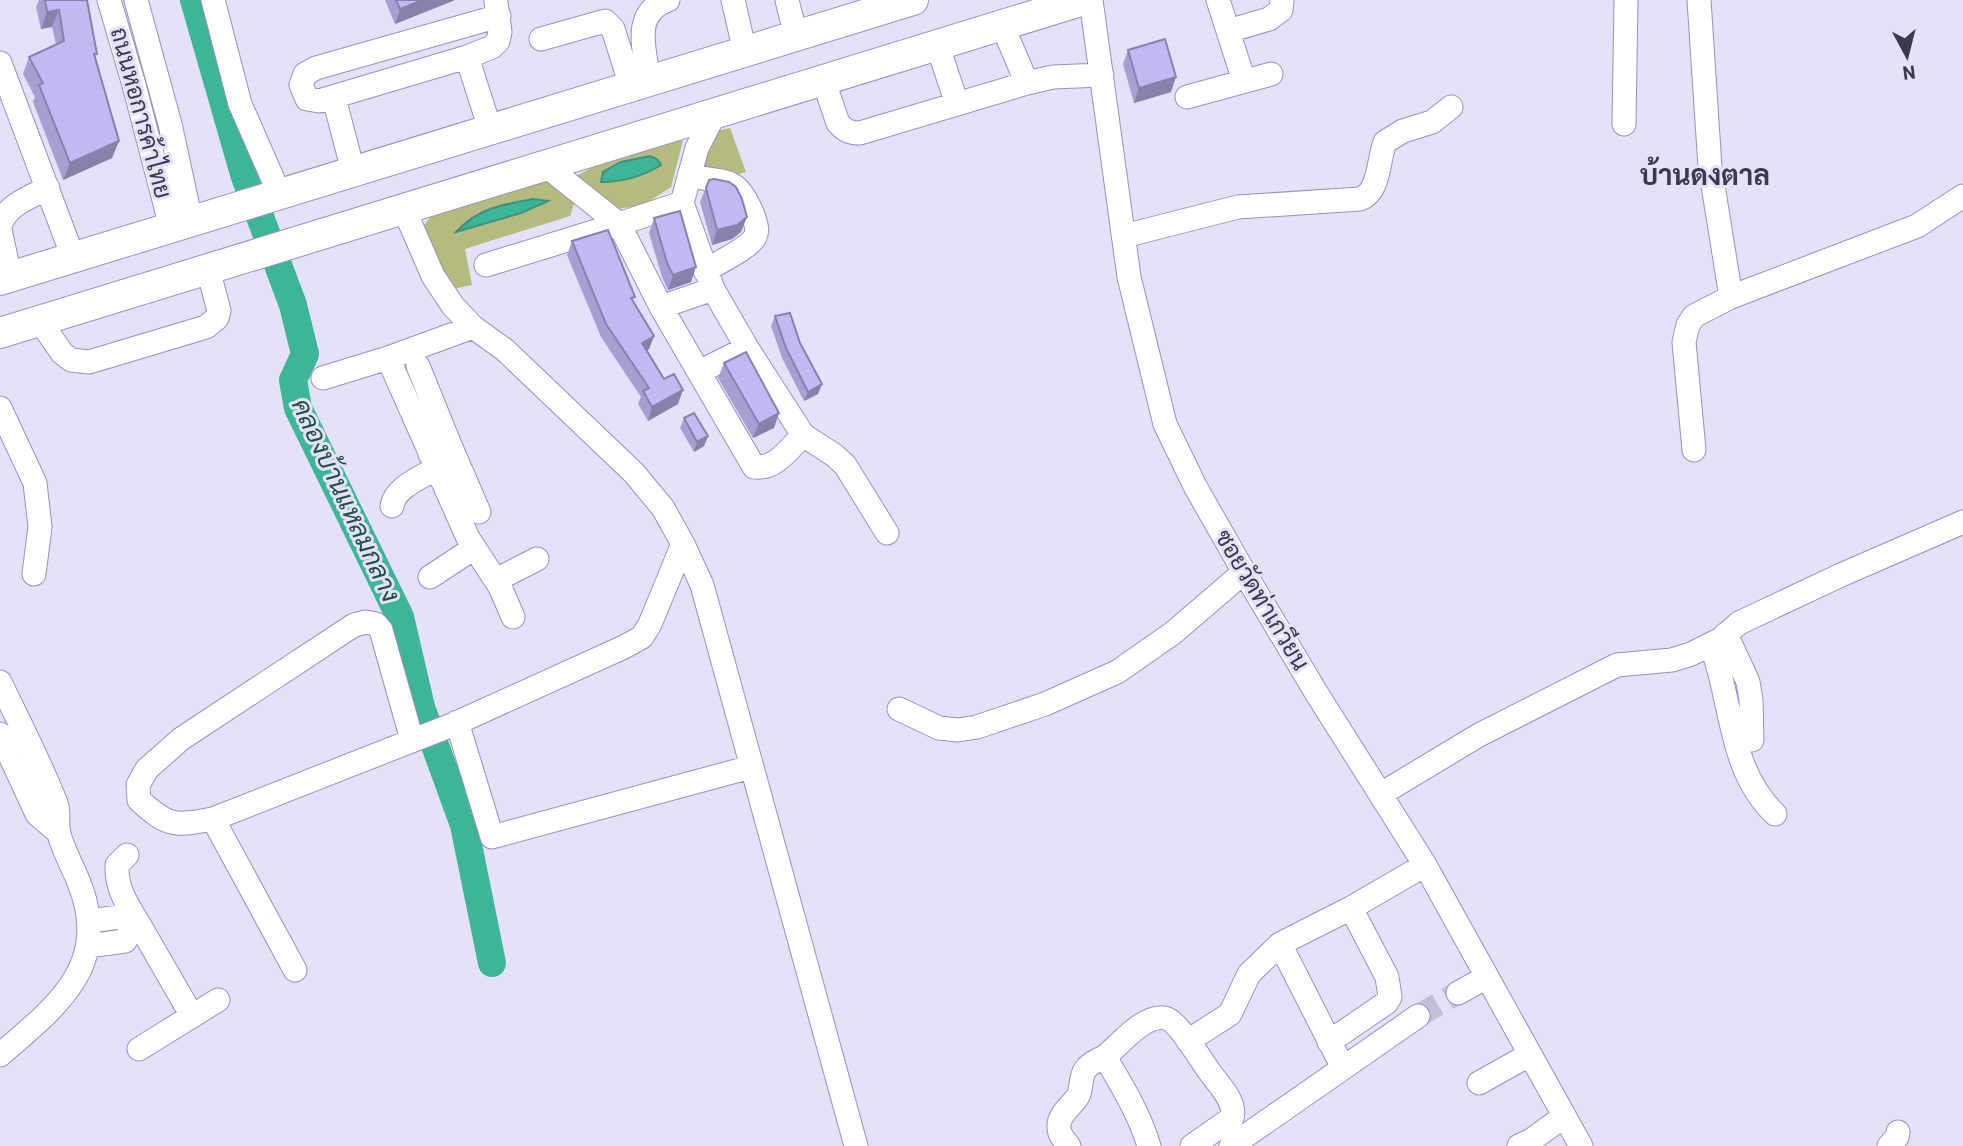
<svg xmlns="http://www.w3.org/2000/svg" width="1963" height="1146" font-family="Barlow,Sarabun,sans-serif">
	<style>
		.green { fill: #b5bb7e }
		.water { fill: #3db698; stroke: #3d9082; stroke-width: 2 }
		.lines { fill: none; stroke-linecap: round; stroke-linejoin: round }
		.river { stroke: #3db698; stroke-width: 28 }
		.minor-tunnel { stroke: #c3bfd8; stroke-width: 23; stroke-dasharray: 23 11; stroke-linecap: butt }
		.minor-casing { stroke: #9a8ec7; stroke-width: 25 }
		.major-casing { stroke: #9a8ec7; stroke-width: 32 }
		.minor { stroke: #fff; stroke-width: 23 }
		.major { stroke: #fff; stroke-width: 30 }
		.wall { fill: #a99ed2 }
		.shaded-wall { fill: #8981ab }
		.building { fill: #c4b8f4; stroke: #8981ab; stroke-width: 2 }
		.labels { text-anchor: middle; stroke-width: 6; stroke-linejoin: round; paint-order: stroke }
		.street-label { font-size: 24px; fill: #3c3850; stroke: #e5e1fa }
		.water-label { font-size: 26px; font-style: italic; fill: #1f5144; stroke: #e5e1fa }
		.quarter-label { font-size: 28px; font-weight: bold; fill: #3c3850; stroke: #e5e1fa }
	</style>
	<rect width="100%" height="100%" fill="#e5e1fa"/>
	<path class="green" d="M730 128 746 172C729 178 715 175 701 163L716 131Z
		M677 140 683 141 671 187 642 206 614 209 574 177 597 165Z
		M544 179 575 201 570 216 465 249 472 285 447 290 424 236V225L433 214Z"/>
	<path class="water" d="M650 156 657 159 661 165C643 176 621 182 601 182L603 172 621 162Z
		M533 199 548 201 521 213 456 232C479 208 500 205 533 199Z"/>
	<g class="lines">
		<path class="river" d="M194 0 244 174 293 305 305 354 293 380 298 408 400 617 421 707 464 825 492 963"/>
		<path class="minor-tunnel" d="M1418 1016 1458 993"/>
		<defs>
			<path id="minor" d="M109 0 134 85 171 227
				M136 0 170 124 191 221
				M213 0 240 104 279 193
				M733 0 745 52
				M787 0 796 37
				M1091 0 1129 277 1165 424 1196 488 1244 572 1317 694 1425 865 1581 1146
				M1218 0 1244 81
				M1699 0 1710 167 1731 297
				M1002 25 1027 83
				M1228 31 1269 19 1281 10 1282 0
				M541 39 605 21 613 29 631 86
				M937 44 957 104
				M467 57 319 101 307 99 301 85 305 74 316 68 499 16
				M0 63 73 257
				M823 79 838 123C845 131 850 133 860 133L1027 83 1053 77 1102 75
				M649 81C645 50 631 13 668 0
				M1187 97 1271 74
				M334 98 353 171
				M1624 124 1626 0
				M490 129 467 57 492 47 498 41 500 32 496 2
				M545 165 619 224 682 203 697 148 715 113
				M689 176C728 183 737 176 753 215 755 222 759 229 755 237 748 249 717 263 705 271
				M682 203 713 289 747 348 803 435 834 455 845 465 887 533
				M404 209 433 276 453 306 473 327 505 350 634 473 663 508 683 544 702 585 856 1146
				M0 226C6 205 30 197 48 188
				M0 229 10 277
				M1124 236 1238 207 1360 199C1380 192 1378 160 1385 142L1403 131 1432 122 1451 107
				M486 265 619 224 661 307 754 467C775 470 789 449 803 435
				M661 307 713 289
				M40 321 62 353 71 360 89 362 206 327 217 318 219 311 208 269
				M473 327 388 358 468 538 500 587 513 617
				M418 366 450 445
				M699 372 747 348
				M323 378 388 358
				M0 408 35 483 40 527 34 574
				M1694 450 1684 342 1688 325 1694 316 1731 297 1917 226 1963 196
				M430 454 450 445 479 512
				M392 506C395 487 421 478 436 468
				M430 577 474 548
				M496 580 537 559
				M1726 634 1748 682 1751 700 1752 740
				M1711 645C1733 702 1728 769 1775 814
				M0 682C19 722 40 762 56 803 60 813 56 824 59 834 64 853 75 870 81 888 110 968 54 1008 0 1055
				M899 709 939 728 958 730 977 727 1045 704 1117 672 1173 633 1244 572
				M457 722 492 837 751 767
				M0 734 37 814 58 832
				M412 740 381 630 376 624 366 622 354 625 181 739 147 769 138 785 139 800C168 827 175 826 213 819L452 725 624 647 642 637 650 624 683 544
				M1381 794 1479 735 1617 665 1672 660 1691 654 1721 639 1739 623 1841 575 1963 522
				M213 819 295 970
				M127 855 117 865C116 888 127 905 139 924
				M134 927 139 924 192 1016
				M1280 944 1337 1056
				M88 946 125 941 134 927 120 917 89 921
				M1458 993 1487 977
				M1188 1041 1230 1014 1249 974 1280 944 1351 908 1425 865
				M1329 1042 1386 1003 1390 997 1387 977 1351 908
				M139 1049 218 1000
				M1105 1057C1122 1086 1139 1113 1149 1146
				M1479 1083 1529 1055
				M1069 1146C1064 1140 1059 1135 1059 1127 1058 1114 1072 1106 1078 1096 1082 1088 1080 1078 1085 1070 1090 1062 1100 1060 1107 1055 1121 1043 1145 1014 1165 1018 1177 1020 1201 1060 1209 1071 1218 1084 1237 1102 1232 1118L1192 1146
				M1231 1146 1418 1016
				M1519 1146 1530 1141 1563 1117
				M1889 1146 1897 1137 1898 1132"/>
			<path id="major" d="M0 280 913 0
				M0 333 1084 0"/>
		</defs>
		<use href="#minor" class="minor-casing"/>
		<use href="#major" class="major-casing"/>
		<use href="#minor" class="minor"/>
		<use href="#major" class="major"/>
	</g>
	<path class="wall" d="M39 0H87L97 54 95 58 119 141 112 158 63 180 33 102 35 97 23 74 29 57 56 44 52 27 41 29 36 7Z
		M385 0H455L395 24Z
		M1128 50 1171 92 1134 103 1123 64Z
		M709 180 741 232 732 239 712 245 700 202Z
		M654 218 691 282 668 290 662 277 649 233Z
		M572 241 634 302 654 336 649 349 647 351 678 404 648 421 638 404 641 397 601 337 567 255Z
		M775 316 818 394 804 401 782 358 771 326Z
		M724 363 774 428 753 438 718 378Z
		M684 418 708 436 704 446 694 452 680 428Z"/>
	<path class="shaded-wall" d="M423 0H455L395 24 400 9Z
		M59 10 52 27 41 29 47 12Z
		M1176 77 1171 92 1134 103 1139 88Z
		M119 141 112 158 63 180 70 163Z
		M747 217 741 232 732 239 712 245 717 230Z
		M696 267 691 282 668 290 673 275Z
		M654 336 649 349 637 357 642 343Z
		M822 384 818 394 804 401 808 392Z
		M683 390 678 404 648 421 652 407Z
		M779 413 774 428 753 438 759 424Z
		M708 436 704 446 694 452 697 442Z"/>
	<path class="building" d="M45 0H87L97 54H94L119 141 70 163 39 85 43 83 29 57 64 41 59 10 47 12Z
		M396 0H423L400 9Z
		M1165 39 1176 77 1139 88 1128 50Z
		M714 179 729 182 736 187 742 199 747 217 737 225 717 230 706 188 709 180Z
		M680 211 696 267 673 275 667 263 654 218Z
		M608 230 635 297 631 298 654 336 642 343 664 379 674 374 683 390 652 407 643 391 649 388 606 324 572 241Z
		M790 313 800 343 822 384 808 392 786 348 775 316Z
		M746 352 779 413 759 424 724 363Z
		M694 413 708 436 697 442 684 418Z"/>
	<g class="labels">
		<g class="street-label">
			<text transform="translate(141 113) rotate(75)" y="8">ถนนหอการค้าไทย</text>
			<text transform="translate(1262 600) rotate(59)" y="8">ซอยวัดท่าเกวียน</text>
		</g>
		<g class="water-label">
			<text transform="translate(346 500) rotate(65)" y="9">คลองบ้านแหลมกลาง</text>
		</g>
		<g class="quarter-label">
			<text x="1705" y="185">บ้านดงตาล</text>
		</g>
	</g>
	<g transform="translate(1907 56) rotate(173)" stroke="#e5e1fa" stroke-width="5" paint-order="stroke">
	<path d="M0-5L12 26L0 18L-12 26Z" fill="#3c3850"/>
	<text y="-10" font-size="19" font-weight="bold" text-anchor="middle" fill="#3c3850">N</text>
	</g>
</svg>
